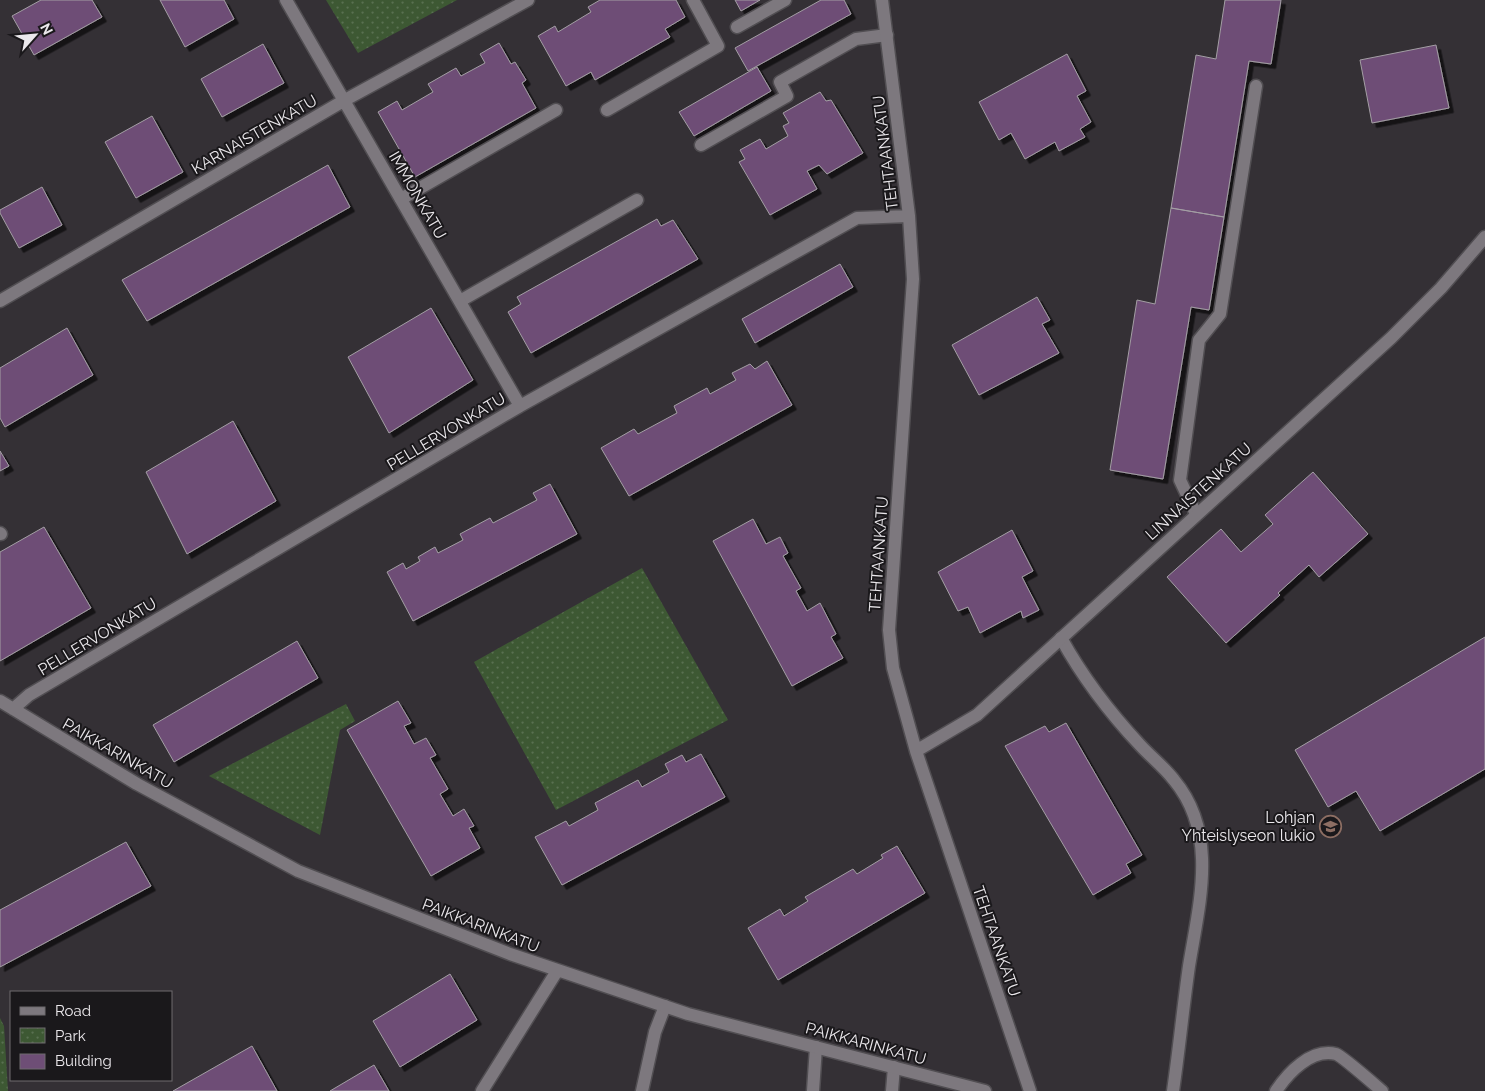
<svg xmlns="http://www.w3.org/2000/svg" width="1485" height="1091" font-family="Raleway,sans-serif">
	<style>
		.park { fill: url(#park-dots) }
		.building { fill: #6e4e76; stroke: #a39ea4; filter: url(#shadow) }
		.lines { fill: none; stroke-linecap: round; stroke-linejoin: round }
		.lane-casing { stroke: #514e52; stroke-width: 15 }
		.street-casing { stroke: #514e52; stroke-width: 15 }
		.lane { stroke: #7d787e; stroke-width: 12 }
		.street { stroke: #7d787e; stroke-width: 12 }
		.labels { text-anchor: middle; stroke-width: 4; stroke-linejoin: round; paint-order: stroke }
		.street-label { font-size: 16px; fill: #ebe8ec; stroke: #1a181b }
		.poi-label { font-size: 16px; fill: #ebe8ec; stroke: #1a181b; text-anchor: end }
	</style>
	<defs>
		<pattern id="park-dots" width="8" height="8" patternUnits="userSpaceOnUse" patternTransform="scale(1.25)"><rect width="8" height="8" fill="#3d5833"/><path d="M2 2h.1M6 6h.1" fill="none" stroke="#597051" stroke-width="1.8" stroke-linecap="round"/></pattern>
		<filter id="shadow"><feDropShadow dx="4.5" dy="4.5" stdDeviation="0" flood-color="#0009"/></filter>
	</defs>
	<rect width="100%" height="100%" fill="#343035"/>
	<path class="park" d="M326 0H457L358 53Z
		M642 568 728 720 556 810 474 662Z
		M346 704 355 721 340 730 320 835 209 776Z
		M0 1018 4 1026 8 1091H0Z"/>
	<path class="building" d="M41 0H92L102 17 34 55 12 16Z
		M160 0H224L234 19 185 47Z
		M600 0H676L685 17 665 29 670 37 595 80 591 72 566 86 538 36 555 26 558 32 591 12 588 7Z
		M735 0H760L741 11Z
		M821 0H844L851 14 748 71 735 48Z
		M1225 0H1281L1271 64 1249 61 1224 217 1171 208 1196 55 1216 59Z
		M499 43 511 64 515 62 526 80 522 83 536 108 415 177 378 112 397 101 402 110 433 92 428 84 456 68 461 76 485 63 480 54Z
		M263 44 284 83 222 117 201 79Z
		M1436 45 1449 108 1372 123 1360 60Z
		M1067 54 1086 91 1077 96 1091 122 1080 129 1085 137 1059 151 1055 142 1025 159 1011 133 999 140 979 102Z
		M757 67 771 91 694 136 679 112Z
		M820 92 826 101 831 100 863 153 827 174 819 165 807 171 817 189 770 215 739 162 745 159 740 150 760 139 766 149 788 136 783 126 789 123 783 113Z
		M152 116 183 172 136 198 105 142Z
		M328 165 350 207 147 321 122 280Z
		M42 187 62 225 19 248 0 213V210Z
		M1171 208 1224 217 1209 310 1191 307 1163 479 1110 470 1137 300 1155 304Z
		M657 219 661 226 673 220 698 259 531 353 508 312 521 304 517 297Z
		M840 264 853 287 755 343 742 319Z
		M1037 297 1050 320 1042 324 1059 353 979 395 952 345Z
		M431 308 473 380 389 433 348 357Z
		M67 328 93 375 5 427 0 418V368Z
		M767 361 792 405 629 496 601 448 634 429 638 434 677 413 674 406 707 388 710 394 736 380 732 373 750 364 755 369Z
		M233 421 276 501 187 554 146 472Z
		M0 451 9 466 0 471Z
		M1313 472 1368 534 1319 577 1309 565 1278 593 1280 595 1226 643 1167 577 1221 529 1241 552 1273 524 1265 515Z
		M550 484 577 534 413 621 387 572 403 563 406 569 420 561 418 557 435 547 438 553 463 540 460 534 490 518 493 523 537 500 533 493Z
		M753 519 766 544 780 537 788 553 783 556 801 588 796 591 807 611 820 603 836 634 831 637 843 658 792 686 713 541Z
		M44 527 91 608 0 661V552Z
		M1012 530 1033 571 1022 577 1039 610 1023 618 1021 611 980 633 968 607 958 611 938 572Z
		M1485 637V769L1380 831 1356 791 1328 807 1295 750Z
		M297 641 318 678 174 762 153 725Z
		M398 701 411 723 404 726 414 744 426 738 436 755 430 758 448 789 440 794 453 816 464 809 474 826 469 828 480 848 431 876 347 730Z
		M1066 723 1142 855 1126 864 1131 873 1093 895 1005 746 1045 726 1049 732Z
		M701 754 725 797 562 885 535 837 566 821 569 826 598 810 595 803 638 780 642 787 669 772 665 764 682 755 686 762Z
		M126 842 151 886 0 967V910Z
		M897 846 925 893 778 980 748 928 780 909 784 916 808 901 805 897 853 869 857 874 883 858 881 855Z
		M450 974 477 1020 400 1067 373 1021Z
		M252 1046 277 1091H173Z
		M374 1065 389 1091H330Z"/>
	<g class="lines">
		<defs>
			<path id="lane" d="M737 27 785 0
				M607 110 718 46 693 0
				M701 145 787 96 780 82 856 39 887 35
				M401 199 556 110
				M460 301 637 200
				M1196 514 1180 480 1199 340 1220 314 1256 86
				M0 533 1 534
				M1061 638C1082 676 1110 713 1140 745 1151 757 1164 767 1174 780 1219 834 1199 904 1189 966 1183 1008 1179 1050 1173 1091
				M642 1091 655 1032 665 1006
				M813 1091 816 1047
				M892 1091 894 1067
				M1276 1091C1288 1073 1311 1048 1336 1054 1342 1056 1375 1085 1382 1091"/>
			<path id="street" d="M286 0 520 406
				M882 0 909 216 913 279 889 630 893 668 916 751 1030 1091
				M0 301 345 100 528 0
				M0 701 137 784 298 871 510 954 688 1014 985 1091
				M13 709 29 695 520 406 857 218 909 216
				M916 751 977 715 1391 338 1441 288 1485 237
				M482 1091 557 971"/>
		</defs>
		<use href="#lane" class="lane-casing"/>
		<use href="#street" class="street-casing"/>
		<use href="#lane" class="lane"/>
		<use href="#street" class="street"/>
	</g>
	<defs>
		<symbol id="school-ring" viewBox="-11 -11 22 22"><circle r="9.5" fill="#1a181b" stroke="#8d6e63" stroke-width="1.5"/><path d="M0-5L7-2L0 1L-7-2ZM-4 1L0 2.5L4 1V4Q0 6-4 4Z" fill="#8d6e63"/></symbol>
	</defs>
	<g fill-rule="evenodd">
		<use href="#school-ring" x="1318" y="814" width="25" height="25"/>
	</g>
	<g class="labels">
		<g class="street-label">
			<text transform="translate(254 134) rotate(-30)" y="6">KARNAISTENKATU</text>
			<text transform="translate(885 153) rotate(-97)" y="6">TEHTAANKATU</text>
			<text transform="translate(418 195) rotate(60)" y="6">IMMONKATU</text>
			<text transform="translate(446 431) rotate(-31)" y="6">PELLERVONKATU</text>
			<text transform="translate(1198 491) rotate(-42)" y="6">LINNAISTENKATU</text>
			<text transform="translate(878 554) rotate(-86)" y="6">TEHTAANKATU</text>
			<text transform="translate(97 636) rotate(-31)" y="6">PELLERVONKATU</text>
			<text transform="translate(118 753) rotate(30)" y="6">PAIKKARINKATU</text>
			<text transform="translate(481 925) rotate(21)" y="6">PAIKKARINKATU</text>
			<text transform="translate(997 941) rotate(71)" y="6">TEHTAANKATU</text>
			<text transform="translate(866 1043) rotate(15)" y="6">PAIKKARINKATU</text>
		</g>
		<g class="poi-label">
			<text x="1315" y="823">Lohjan<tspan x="1315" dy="18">Yhteislyseon lukio</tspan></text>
		</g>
	</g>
	<rect x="10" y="991" width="162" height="90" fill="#1a181b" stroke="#6e6b6f"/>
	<rect x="20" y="1007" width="25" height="8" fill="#7d787e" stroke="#6e6b6f"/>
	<text x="55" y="1016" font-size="15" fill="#ebe8ec">Road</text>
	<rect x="20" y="1028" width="25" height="15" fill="url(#park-dots)" stroke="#6e6b6f"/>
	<text x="55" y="1041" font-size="15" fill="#ebe8ec">Park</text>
	<rect x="20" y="1054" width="25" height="15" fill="#6e4e76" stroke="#6e6b6f"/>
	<text x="55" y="1066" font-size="15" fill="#ebe8ec">Building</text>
	<g transform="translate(35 35) rotate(63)" stroke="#1a181b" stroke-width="4" paint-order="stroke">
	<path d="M0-4L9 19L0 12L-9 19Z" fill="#ebe8ec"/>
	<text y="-8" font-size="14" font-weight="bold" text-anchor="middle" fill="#ebe8ec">N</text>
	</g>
</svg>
